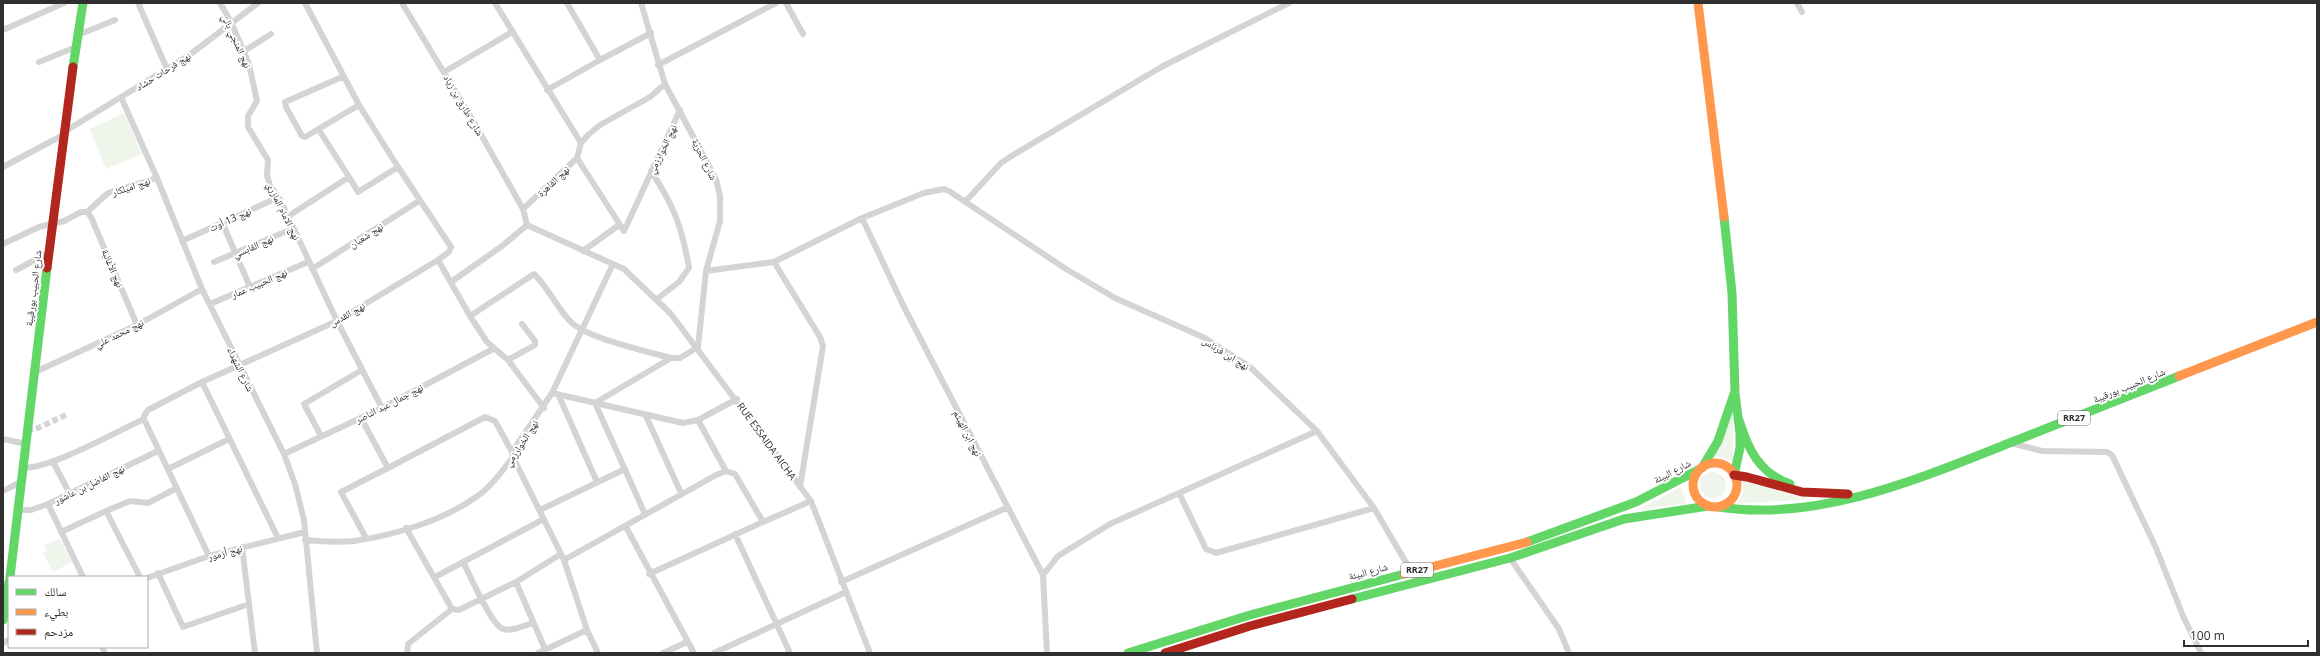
<svg xmlns="http://www.w3.org/2000/svg" width="2320" height="656" font-family="'Open Sans','Noto Naskh Arabic',sans-serif">
	<style>
		.green { fill: #f0f5ec }
		.lines { fill: none; stroke-linecap: round; stroke-linejoin: round }
		.street-tunnel { stroke: #d5d5d5; stroke-width: 6; stroke-dasharray: 6 3; stroke-linecap: butt }
		.street { stroke: #d4d4d4; stroke-width: 6 }
		.fast { stroke: #63d668; stroke-width: 9 }
		.slow { stroke: #ff974d; stroke-width: 9 }
		.jam { stroke: #b3261e; stroke-width: 9 }
		.labels { text-anchor: middle; stroke-width: 4; stroke-linejoin: round; paint-order: stroke }
		.shield { fill: #fff; stroke: #6d6d6d; stroke-width: 1 }
		.shield-label { font-size: 9px; font-weight: bold; fill: #2f2f2f }
		.street-label { font-size: 10px; fill: #2f2f2f; stroke: #fff }
	</style>
	<rect width="100%" height="100%" fill="#fff"/>
	<path class="green" d="M124 113 142 154 106 169 90 129Z
		M1733 409V461L1713 454Z
		M1700 485a13 13 0 1 1 26 0a13 13 0 1 1-26 0Z
		M1743 478 1780 492 1812 499 1736 504 1742 495Z
		M1681 487 1686 503 1638 510Z
		M60 539 72 562 53 572 43 553 47 551 44 545Z"/>
	<g class="lines">
		<path class="street-tunnel" d="M27 430 38 428 66 415"/>
		<path class="street" d="M138 3 167 69
			M220 3 231 22 249 64 257 101 248 116V127L268 160 267 175 270 186 279 197 337 321 382 408
			M402 3 475 124 523 209
			M495 3 581 143
			M641 3 665 84 716 179 720 196V221L706 271 698 347 680 358H671L595 403 645 514
			M786 3 803 34
			M1797 3 1802 12
			M3 30 64 3
			M78 35 115 20
			M244 51 271 34
			M600 60 651 33
			M39 62 76 47
			M658 65 776 3
			M444 72 512 32
			M342 77 285 102 286 107 302 136 305 137 359 105
			M547 90 600 60 567 3
			M121 97 157 178 202 289 284 454 295 484 304 520 317 653
			M64 132 188 56 258 3
			M577 158 624 231
			M3 167 63 135
			M651 171C674 206 682 227 689 268L679 282 657 299
			M349 177 358 192 398 167
			M965 202 1001 163 1013 155 1163 66 1289 3
			M87 212 91 217 137 325
			M87 212 108 193 157 178
			M287 217 349 177 319 130
			M862 218 904 307 1043 575 1047 653
			M222 222 250 287
			M527 225 624 269 671 314 811 501 870 653
			M624 231 680 110
			M182 241 279 197
			M3 244 39 227 64 221 81 212H87
			M583 251 619 225
			M438 260 470 316 487 342 508 360 544 408
			M214 262 292 229
			M774 262 820 337 823 346 800 487
			M312 269 419 201
			M16 270 48 253
			M706 271 774 262 862 218 924 193 944 189 949 191 1066 269 1115 298 1205 338 1250 367 1317 431 1374 508 1418 583
			M451 282 502 246 527 225 523 209 577 158 581 143 588 135 600 125 650 97 665 84
			M210 304 308 262
			M470 316 534 274C549 288 557 309 572 323 590 339 646 351 671 358
			M508 360 535 345V341L522 324
			M33 373 137 325 202 289
			M202 382 278 538
			M552 393 683 423 698 420 737 399
			M558 394 597 482
			M646 416 681 493
			M361 418 388 468 485 417 495 421 512 452
			M698 420 726 471
			M321 436 304 404 362 370
			M3 439 26 444
			M2011 443 2042 451 2107 452 2112 455 2156 548 2183 616 2201 653
			M284 454 382 408 493 349
			M513 457 564 560 587 630 598 653
			M53 462 70 494
			M23 468C52 468 114 433 144 419
			M168 469 229 439
			M3 491 21 482
			M1179 493 1206 549 1216 553 1374 508
			M48 504 83 577
			M17 510H31L48 504 158 451
			M540 510 625 469
			M106 511 130 501 148 503 177 488
			M763 522 811 501
			M626 527 694 653
			M406 528 452 609 408 644 407 653
			M61 532 106 511 140 577
			M735 534 790 653
			M366 538 341 492 388 468
			M305 540C321 541 338 543 354 541 395 535 442 521 476 497 491 487 502 471 513 457L512 452 552 393 613 264
			M242 547 255 653
			M209 556 144 419V416L148 410 202 382 337 321 438 260 449 252 451 247 398 167 359 105 305 3
			M1510 558 1559 629 1569 653
			M564 560 716 475 726 471 735 474 763 522 649 574
			M463 562C470 575 491 625 503 629 512 632 525 625 533 623
			M158 573 183 627 249 604
			M1043 575 1058 556 1110 524 1317 431
			M435 577 544 519
			M147 578 209 556 305 532
			M516 582 545 649
			M841 582 1006 508
			M452 609 459 610 516 582 561 554
			M3 643 9 640
			M102 647 105 653
			M538 653 587 630
			M663 653 687 642
			M714 653 846 592"/>
		<path class="fast" d="M73 67 83 3
			M1724 217 1732 293 1735 393 1740 434V448L1734 475
			M1739 420C1748 449 1759 473 1790 484
			M1702 468 1718 441 1734 394
			M1718 507C1818 522 1916 480 2007 444 2065 421 2122 399 2179 376
			M1527 542 1636 502 1700 469
			M10 577 47 268
			M1352 599 1510 558 1624 519 1708 506
			M3 620 9 582
			M1128 653 1250 615 1404 574"/>
		<path class="slow" d="M1698 3 1724 217
			M2179 376 2317 322
			M1693 485a22 22 0 1 1 44 0a22 22 0 1 1-44 0Z
			M1404 574 1527 542"/>
		<path class="jam" d="M47 268 73 67
			M1734 475 1747 477 1802 492 1848 494
			M1165 653 1250 626 1352 599"/>
	</g>
	<g class="labels">
		<g class="shield">
			<rect x="2058" y="411" width="32" height="14" rx="3"/>
			<rect x="1401" y="563" width="32" height="14" rx="3"/>
		</g>
		<g class="shield-label">
			<text x="2074" y="421">RR27</text>
			<text x="1417" y="573">RR27</text>
		</g>
		<g class="street-label">
			<text transform="translate(237 41) rotate(66)" y="4">نهج المنجي بالي</text>
			<text transform="translate(163 71) rotate(-32)" y="4">نهج فرحات حشاد</text>
			<text transform="translate(464 105) rotate(60)" y="4">شارع طارق بن زياد</text>
			<text transform="translate(662 149) rotate(-64)" y="4">نهج الخوارزمي</text>
			<text transform="translate(705 159) rotate(64)" y="4">شارع الحرّيّة</text>
			<text transform="translate(553 181) rotate(-43)" y="4">نهج القاهرة</text>
			<text transform="translate(131 186) rotate(-18)" y="4">نهج اميلكار</text>
			<text transform="translate(284 211) rotate(64)" y="4">نهج الامام المازري</text>
			<text transform="translate(230 219) rotate(-24)" y="4">نهج 13 أوت</text>
			<text transform="translate(366 235) rotate(-32)" y="4">نهج شعبان</text>
			<text transform="translate(253 246) rotate(-23)" y="4">نهج القابسي</text>
			<text transform="translate(113 268) rotate(67)" y="4">نهج الأغالبة</text>
			<text transform="translate(259 283) rotate(-23)" y="4">نهج الحبيب عمار</text>
			<text transform="translate(33 288) rotate(-83)" y="4">شارع الحبيب بورقيبة</text>
			<text transform="translate(347 314) rotate(-29)" y="4">نهج القدس</text>
			<text transform="translate(119 333) rotate(-26)" y="4">نهج محمد علي</text>
			<text transform="translate(1226 353) rotate(32)" y="4">نهج ابن فرناس</text>
			<text transform="translate(241 369) rotate(64)" y="4">شارع الشهداء</text>
			<text transform="translate(2129 385) rotate(-22)" y="4">شارع الحبيب بورقيبة</text>
			<text transform="translate(389 403) rotate(-27)" y="4">نهج جمال عبد الناصر</text>
			<text transform="translate(968 433) rotate(63)" y="4">نهج ابن الهيثم</text>
			<text transform="translate(767 441) rotate(54)" y="4">RUE ESSAIDA AICHA</text>
			<text transform="translate(521 443) rotate(-57)" y="4">نهج الخوارزمي</text>
			<text transform="translate(1672 471) rotate(-27)" y="4">شارع البيئة</text>
			<text transform="translate(89 484) rotate(-26)" y="4">نهج الفاضل بن عاشور</text>
			<text transform="translate(225 552) rotate(-15)" y="4">نهج أزمور</text>
			<text transform="translate(1368 571) rotate(-15)" y="4">شارع البيئة</text>
		</g>
	</g>
	<rect width="2320" height="656" fill="none" stroke="#2f2f2f" stroke-width="8"/>
	<rect x="8" y="576" width="140" height="72" fill="#ffffff" stroke="#acacac"/>
	<rect x="16" y="589" width="20" height="6" fill="#63d668" stroke="#acacac"/>
	<text x="44" y="596" font-size="12" fill="#2f2f2f">سالك</text>
	<rect x="16" y="609" width="20" height="6" fill="#ff974d" stroke="#acacac"/>
	<text x="44" y="616" font-size="12" fill="#2f2f2f">بطيء</text>
	<rect x="16" y="629" width="20" height="6" fill="#b3261e" stroke="#acacac"/>
	<text x="44" y="636" font-size="12" fill="#2f2f2f">مزدحم</text>
	<path d="M2184 640v6h124v-6" fill="none" stroke="#2f2f2f" stroke-width="2"/>
	<text x="2190" y="640" font-size="12" fill="#2f2f2f" stroke="#ffffff" stroke-width="3" paint-order="stroke">100 m</text>
</svg>
